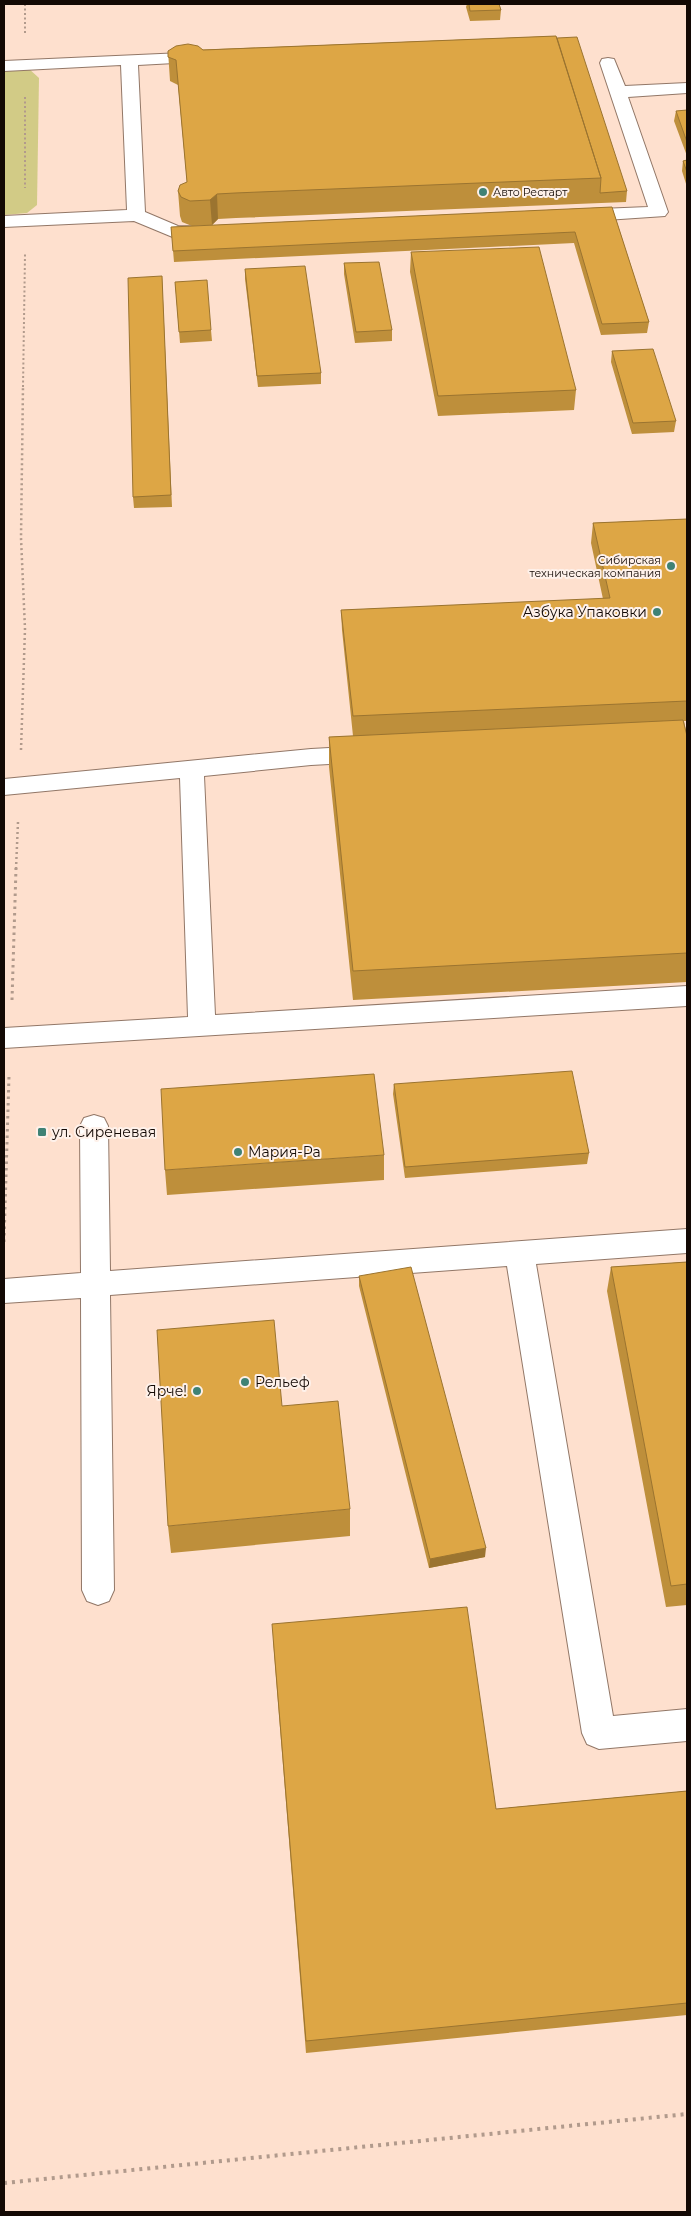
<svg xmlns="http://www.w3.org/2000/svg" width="691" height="2216" font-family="Montserrat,sans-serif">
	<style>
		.green { fill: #d2cb86 }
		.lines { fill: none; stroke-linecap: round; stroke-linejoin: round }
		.minor-casing { stroke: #927767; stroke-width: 2 }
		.path-far3 { stroke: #b19a8c; stroke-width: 2; stroke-dasharray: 2 2.5; stroke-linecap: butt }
		.path-far2 { stroke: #b19a8c; stroke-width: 2.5; stroke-dasharray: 2 3; stroke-linecap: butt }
		.path-far1 { stroke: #b19a8c; stroke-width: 3; stroke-dasharray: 2.5 4; stroke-linecap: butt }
		.path { stroke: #b19a8c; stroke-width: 4; stroke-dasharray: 3 5; stroke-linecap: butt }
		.minor { fill: #fff; fill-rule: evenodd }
		.wall { fill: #be8f3b }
		.shaded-wall { fill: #9b7430 }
		.building { fill: #dda645; stroke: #9b7430 }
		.poi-dot { fill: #3f8275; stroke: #fef1ea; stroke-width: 2 }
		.labels { text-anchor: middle; stroke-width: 4; stroke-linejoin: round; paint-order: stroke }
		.far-poi-label { font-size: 11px; fill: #130904; stroke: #fef1ea; text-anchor: start }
		.poi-label { font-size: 14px; fill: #130904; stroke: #fef1ea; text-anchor: start }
	</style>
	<rect width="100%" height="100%" fill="#fee0ce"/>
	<path class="green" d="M28 68 39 78 37 205 27 213 4 215V70Z"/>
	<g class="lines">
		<defs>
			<path id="minor" d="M205 52 211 53 213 57 211 61 138 65 145 212 178 226 215 227 217 231 215 235 175 238 134 221 4 227V216L127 210 121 65 4 71V61Z
				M608 58 614 59 625 86 687 83V93L628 97 668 212 665 216 576 222 570 220 567 216 570 212 576 210 648 207 600 63 602 59Z
				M366 746 374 748 378 754 374 760 366 762 311 765 204 776 215 1015 687 986V1006L4 1048V1028L188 1017 180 778 4 795V779L311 749Z
				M94 1115 104 1118 108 1126 110 1271 687 1229V1253L536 1264 613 1716 687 1709V1741L599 1749 587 1744 582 1733 507 1266 110 1295 114 1590 109 1601 98 1605 87 1601 82 1590 81 1298 4 1303V1279L81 1273 80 1126 84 1118Z"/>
		</defs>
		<use href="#minor" class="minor-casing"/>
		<path class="path-far3" d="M25 4V33
			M25 97V188
			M23 387 25 254"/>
		<path class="path-far2" d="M21 750 25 629 21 538 23 386
			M16 869 18 822"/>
		<path class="path-far1" d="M12 1000 16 868
			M4 1242 9 1076"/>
		<path class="path" d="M4 2183 687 2114"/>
		<use href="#minor" class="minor"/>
	</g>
	<path class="wall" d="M467 4H499L501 10 500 20 470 21 466 7Z
		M556 36 627 191 626 202 236 218 218 219 212 225 192 226 182 222 180 216 178 191 187 182 178 85 170 81 168 51Z
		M687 110V156L674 121 676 111Z
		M687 160V187L682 171 683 161Z
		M612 207 649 322 647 333 601 335 574 243 174 262 171 227Z
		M411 252 576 390 574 410 438 416 410 272Z
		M344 263 392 330V341L355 343 344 274Z
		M245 269 321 373V384L258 387 245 279Z
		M162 276 172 507 134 508 133 497Z
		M175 282 211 330 212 341 180 343Z
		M612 351 676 421 674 432 632 434 611 362Z
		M687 519V721H684L687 736V982L353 1000 329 767V737L353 736 342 630 341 610 603 599 591 543 593 523Z
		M394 1084 589 1153 587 1164 405 1178 393 1094Z
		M384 1155V1180L167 1195 165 1170Z
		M687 1262V1605L666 1607 607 1291 611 1267Z
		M359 1276 485 1557 429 1568 359 1286Z
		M350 1509V1536L171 1553 168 1526Z
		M273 1640 496 1809 687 1791V2015L306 2053Z"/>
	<path class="shaded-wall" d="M217 194 218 219 212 225 210 200Z
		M486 1548 485 1557 429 1568 430 1559Z"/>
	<path class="building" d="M469 4H499L501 10 470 11Z
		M556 36 601 178 235 193 217 194 210 200 190 201 181 197 178 191 180 185 187 182 176 60 168 57V51L176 46 188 44 198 46 203 50Z
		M577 37 627 191 600 193 601 178 557 38Z
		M687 110V142L676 111Z
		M687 160V172L683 161Z
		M612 207 649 322 602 324 575 232 173 251 171 227Z
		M539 247 576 390 438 396 411 252Z
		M379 262 392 330 356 332 344 263Z
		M305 266 321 373 257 376 245 269Z
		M162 276 171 495 133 497 128 278Z
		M207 280 211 330 179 332 175 282Z
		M653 349 676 421 633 423 612 351Z
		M687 519V701L353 716 341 610 610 598 593 523Z
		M683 720 687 736V953L353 971 329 737Z
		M572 1071 589 1153 405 1167 394 1084Z
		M374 1074 384 1155 165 1170 161 1089Z
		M687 1262V1584L671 1586 611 1267Z
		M411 1267 486 1548 430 1559 359 1276Z
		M274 1320 282 1406 338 1401 350 1509 168 1526 157 1330Z
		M467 1607 496 1809 687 1791V2003L306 2041 272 1624Z"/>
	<g class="poi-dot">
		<circle cx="483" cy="192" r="5"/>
		<circle cx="671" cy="566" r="5"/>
		<circle cx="657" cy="612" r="5"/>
		<rect x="37" y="1127" width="10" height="10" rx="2.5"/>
		<circle cx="238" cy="1152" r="5"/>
		<circle cx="245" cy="1382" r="5"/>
		<circle cx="197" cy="1391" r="5"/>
	</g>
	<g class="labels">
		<g class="far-poi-label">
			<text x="493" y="196">Авто Рестарт</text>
			<text x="661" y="564" text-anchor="end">Сибирская<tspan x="661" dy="13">техническая компания</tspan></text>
		</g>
		<g class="poi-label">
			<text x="647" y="617" text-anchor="end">Азбука Упаковки</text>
			<text x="52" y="1137">ул. Сиреневая</text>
			<text x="248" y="1157">Мария-Ра</text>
			<text x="255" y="1387">Рельеф</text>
			<text x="187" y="1396" text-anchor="end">Ярче!</text>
		</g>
	</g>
	<rect width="691" height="2216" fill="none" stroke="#130904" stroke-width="10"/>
</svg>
